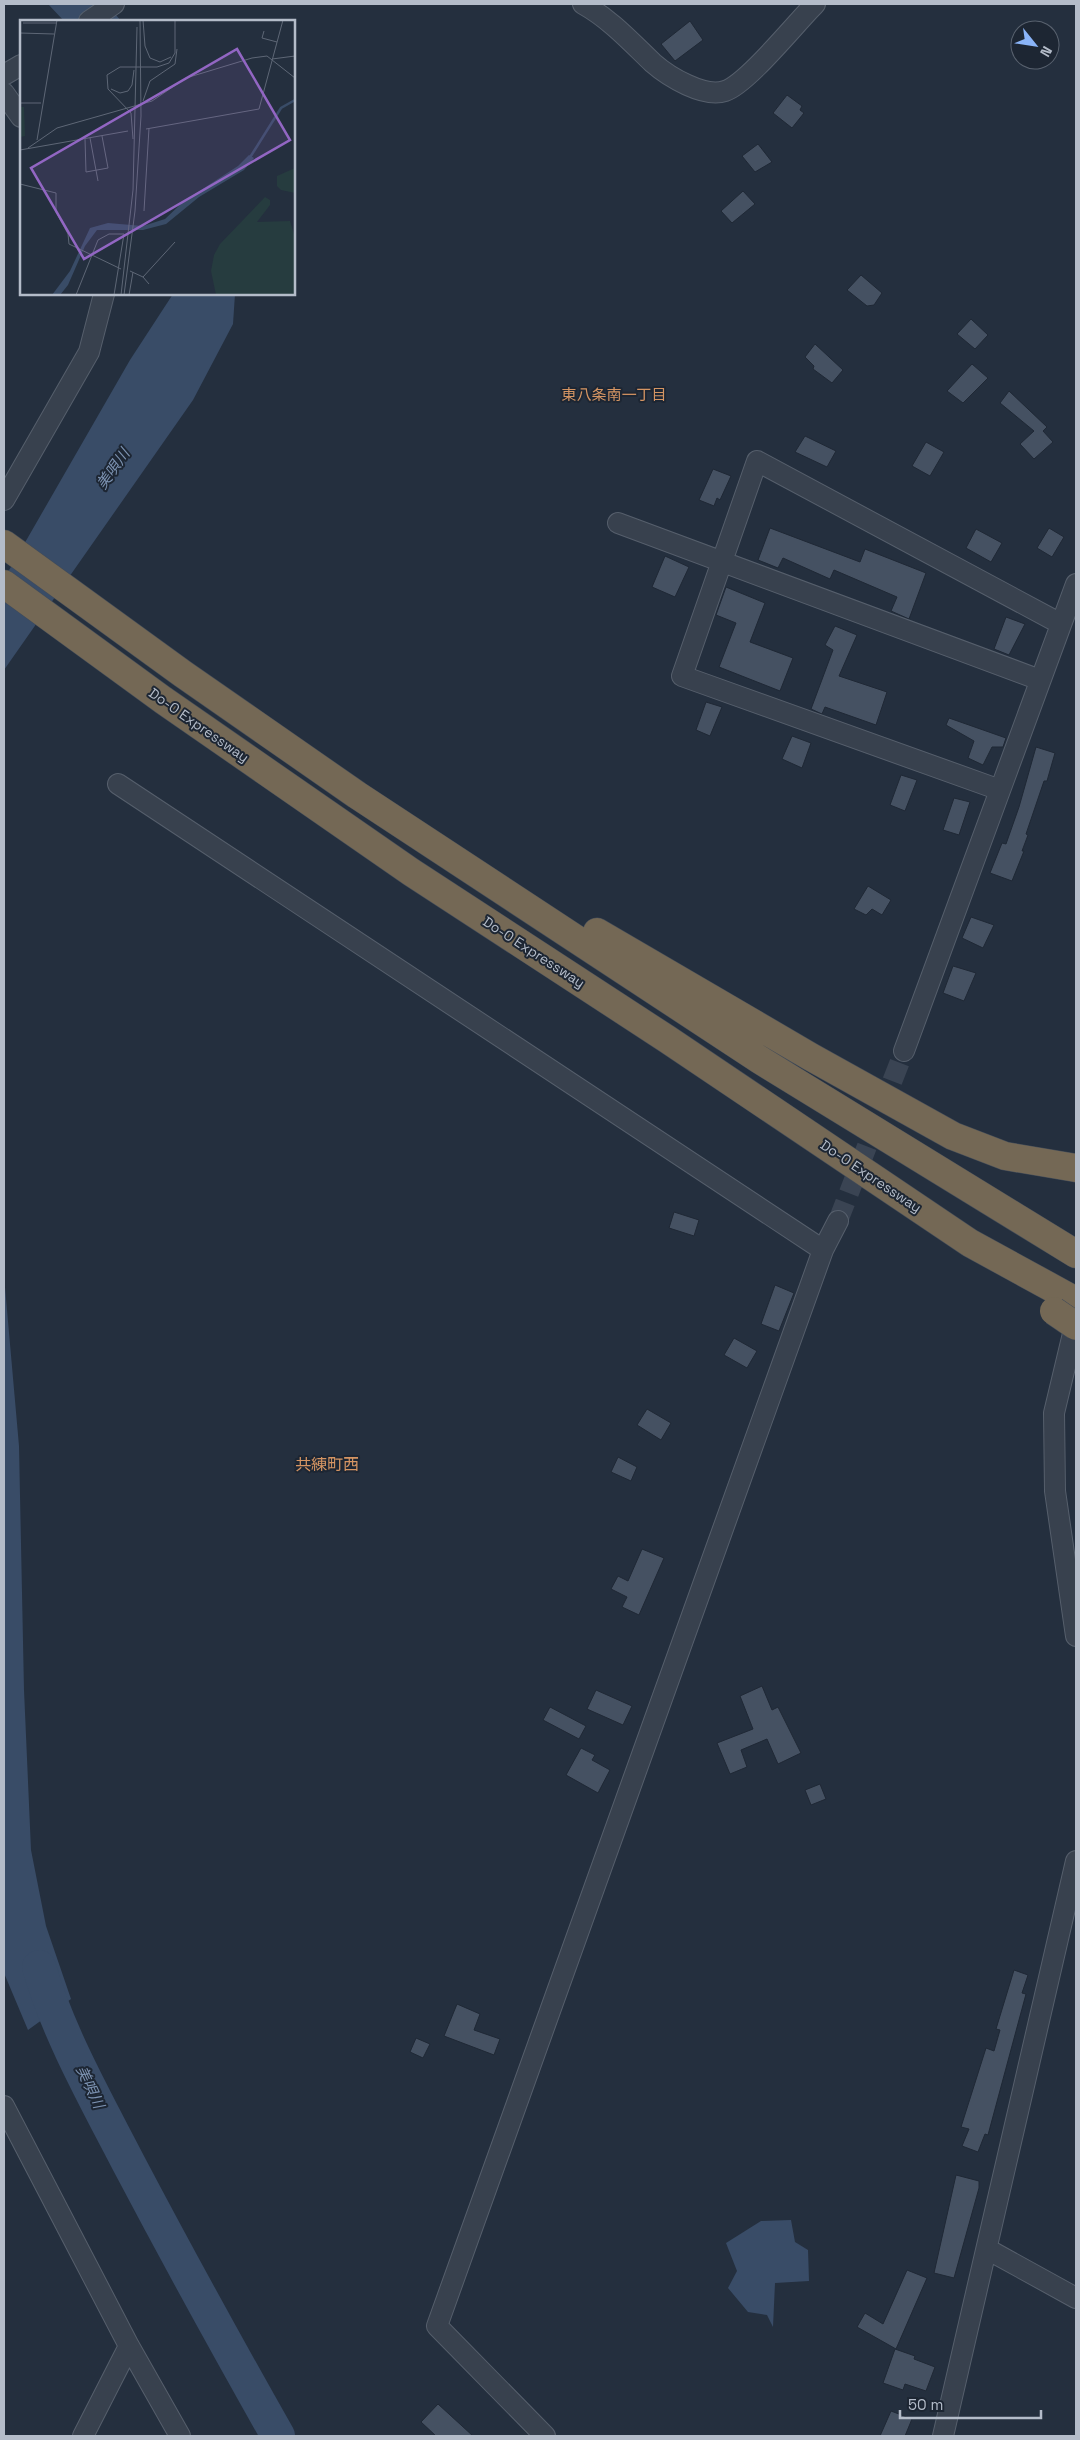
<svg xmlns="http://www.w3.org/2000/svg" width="1080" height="2440" font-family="'Space Grotesk','Noto Sans JP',sans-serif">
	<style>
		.water { fill: #394c67 }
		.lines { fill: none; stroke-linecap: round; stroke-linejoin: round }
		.river { stroke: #394c67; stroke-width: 34 }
		.building { fill: #455162; stroke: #1f2835 }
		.minor-tunnel { stroke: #3a4453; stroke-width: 20; stroke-dasharray: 20 10; stroke-linecap: butt }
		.minor-casing { stroke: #565f6c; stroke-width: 22 }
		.highway-casing { stroke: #434c59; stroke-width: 29 }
		.minor { stroke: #38414e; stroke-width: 20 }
		.highway { stroke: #746855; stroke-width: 28 }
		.highway-bridge-casing { stroke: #434c59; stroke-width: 29; stroke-linecap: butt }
		.highway-bridge { stroke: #746855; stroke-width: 28 }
		.labels { text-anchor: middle; stroke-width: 4; stroke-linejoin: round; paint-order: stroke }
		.street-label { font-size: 14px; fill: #b4bcc9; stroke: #1d2633 }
		.neighbourhood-label { font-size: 15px; fill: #d59563; stroke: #1d2633 }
		.water-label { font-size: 15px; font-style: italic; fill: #7c92b1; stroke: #1d2633 }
		.quarter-label { font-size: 16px; fill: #d59563; stroke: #1d2633 }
		.inset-river { fill: none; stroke: #394c67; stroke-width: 2.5 }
		.inset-road { fill: none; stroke: #5e6776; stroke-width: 1 }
		.view { fill: #9266c3; fill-opacity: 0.15; stroke: #9266c3; stroke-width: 2.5 }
		.inset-edge { fill: none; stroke: #b4bcc9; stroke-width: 2.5 }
	</style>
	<rect width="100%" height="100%" fill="#242f3e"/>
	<path class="water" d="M48 4H107L121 21H64Z
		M173 294H235L233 324 193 400 4 670V579L130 360Z
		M4 1276 19 1446 24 1690 31 1850 46 1926 71 1999 28 2030 4 1973Z
		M791 2220 795 2242 808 2250 809 2281 775 2283 773 2327 767 2315 748 2312 728 2288 737 2271 726 2243 761 2221Z"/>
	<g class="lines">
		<path class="river" d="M39 1967C58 2033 97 2102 129 2164 177 2255 227 2346 278 2436"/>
	</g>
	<path class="building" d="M690 21 703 40 675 61 661 44Z
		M787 95 802 106 800 110 804 113 792 128 773 113Z
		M758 144 772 162 755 172 742 156Z
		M743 191 755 204 732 223 721 211Z
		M861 275 882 293 874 305 867 306 847 290Z
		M971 319 988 335 975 349 957 334Z
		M815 344 843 370 832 383 813 369 814 366 805 357Z
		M972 364 988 378 963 403 947 391Z
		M1009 391 1047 427 1043 431 1053 442 1034 459 1020 444 1034 431 1000 403Z
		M805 436 836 451 827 467 795 452Z
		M926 442 944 452 930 476 912 466Z
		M713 469 731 476 720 500 717 498 714 506 699 500Z
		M770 528 860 562 865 549 926 573 909 619 891 611 897 597 834 570 830 579 783 558 778 568 758 560Z
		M1049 528 1064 537 1052 557 1037 548Z
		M976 529 1002 543 991 562 966 548Z
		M665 556 689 567 675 597 652 587Z
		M726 587 765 603 750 642 793 658 780 691 719 667 736 623 716 615Z
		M1006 617 1025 624 1009 655 994 649Z
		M835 626 857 635 839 676 887 692 876 725 825 707 822 714 811 709 833 650 825 645Z
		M706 702 722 707 710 736 696 730Z
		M949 718 1006 738 1003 747H992L983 765 968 758 974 741 946 725Z
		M792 736 811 743 802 768 782 759Z
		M1036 747 1055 753 1047 781H1044L1026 834 1028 835 1022 851H1024L1012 881 990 873 1002 843 1006 844 1019 807Z
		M901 775 917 780 905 811 890 805Z
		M954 798 970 802 959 835 943 830Z
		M868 886 891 900 882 915 872 909 866 915 854 909Z
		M971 917 994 925 983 948 962 938Z
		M953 966 976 973 964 1001 943 993Z
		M674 1212 699 1220 694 1236 669 1228Z
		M775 1285 794 1293 779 1331 761 1324Z
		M734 1338 757 1351 747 1368 724 1355Z
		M647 1409 671 1423 661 1440 637 1425Z
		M618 1457 637 1467 631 1481 611 1472Z
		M642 1549 664 1558 639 1615 622 1607 627 1597 611 1589 618 1576 628 1581Z
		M762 1686 772 1710 778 1707 801 1753 778 1764 767 1739 741 1750 747 1767 730 1774 717 1743 753 1729 740 1696Z
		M596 1690 632 1706 623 1725 587 1709Z
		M550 1707 586 1726 579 1739 543 1720Z
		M581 1748 595 1755 592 1760 610 1770 598 1793 566 1775Z
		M820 1784 826 1799 811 1805 805 1790Z
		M1014 1970 1028 1975 1022 1993 1026 1994 988 2135 985 2134 978 2152 962 2146 969 2129 961 2127 986 2048 994 2051 1000 2030 996 2029Z
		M457 2004 480 2014 474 2030 500 2039 494 2055 444 2036Z
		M416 2038 430 2044 423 2058 410 2052Z
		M956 2175 979 2181V2188L954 2278 934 2273Z
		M907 2270 927 2278 896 2349 857 2327 865 2313 883 2324Z
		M895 2349 915 2356 914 2359 935 2367 926 2391 905 2384 903 2390 883 2383Z
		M438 2404 473 2436H436L421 2422Z
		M891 2411 912 2419 905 2436H880Z"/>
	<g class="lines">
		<path class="minor-tunnel" d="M838 1221 904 1051"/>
		<defs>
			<path id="minor" d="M583 4C610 19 631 42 653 63 669 77 704 98 725 91 747 84 796 23 815 4
				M89 21 114 4
				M4 75 21 65
				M4 93 21 117
				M4 500 89 352 104 294
				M618 523 1040 680
				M118 784 823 1250
				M1000 790 682 676 757 461 1061 624
				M904 1051 1076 584
				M1076 1321 1054 1413 1055 1491 1076 1636
				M4 2106 129 2346 180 2436
				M987 2249 1076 2298
				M83 2436 129 2346
				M545 2436 437 2326 823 1250 838 1221
				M943 2436 1076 1861"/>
			<path id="highway" d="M4 544 183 674 357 795 760 1060 1076 1254
				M4 584 163 700 411 872 667 1039 970 1243 1076 1301
				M597 932 811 1057 953 1136 1005 1156 1076 1168"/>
		</defs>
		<use href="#minor" class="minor-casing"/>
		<use href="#highway" class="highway-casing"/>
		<use href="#minor" class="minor"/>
		<use href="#highway" class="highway"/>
		<defs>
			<path id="highway-bridge" d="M1054 1311 1076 1326"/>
		</defs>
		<use href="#highway-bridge" class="highway-bridge-casing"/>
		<use href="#highway-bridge" class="highway-bridge"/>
	</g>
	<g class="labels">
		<g class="street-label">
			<text transform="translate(199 725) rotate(35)" y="5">Do-O Expressway</text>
			<text transform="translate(534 952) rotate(33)" y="5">Do-O Expressway</text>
			<text transform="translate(871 1176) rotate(34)" y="5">Do-O Expressway</text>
		</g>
		<g class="neighbourhood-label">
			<text x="614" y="400">東八条南一丁目</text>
		</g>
		<g class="water-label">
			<text transform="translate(113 469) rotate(-55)" y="5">美唄川</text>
			<text transform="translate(90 2087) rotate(65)" y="5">美唄川</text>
		</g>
		<g class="quarter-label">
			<text x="327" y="1470">共練町西</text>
		</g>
	</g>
	<g transform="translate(20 20)">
		<rect width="275" height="275" fill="#242f3e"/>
		<path d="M0 87H4L5 116 0 117ZM275 148V173L261 170 257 166V156ZM245 177 250 180V185L237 202 270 201 275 217V275H196L191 251 194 235 200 224Z" fill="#263c3f"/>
		<path d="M229 135 234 138 224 150 179 177 146 204 123 210H77L65 226 48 265 40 275H32L50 251 70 208 88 203 123 206 145 199 164 181 218 146Z" fill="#394c67"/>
		<path class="inset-river" d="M229 139 261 88 275 80"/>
		<path class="inset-road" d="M123 0 125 26 130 38 140 42 151 37M3 3H37M244 11 242 18 257 22M0 13 34 14M252 39 275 36M91 69 100 73 108 71 112 65 114 50M123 81 130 61 155 44 157 29M0 83H21M126 109 239 89 263 0M70 118 78 161M65 119 66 152 88 148 82 116M113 119 111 93 88 69 87 55 100 47H137L149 43 155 33V0M17 120 37 0M8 128 37 108 132 81 166 58 232 38 247 36 275 58M0 130 108 111M0 164 36 173V192L48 214 49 224 101 249M124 191 129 108M110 251 123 257 129 264M123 257 155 222M56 275 78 220 89 214H104L94 275M101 275 113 170 117 7M104 275 115 191 121 96 120 0M109 275 113 252"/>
		<path class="view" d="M217 29 270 120 64 239 11 148Z"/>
		<rect width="275" height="275" class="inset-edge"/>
	</g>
	<rect width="1080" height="2440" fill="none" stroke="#b4bcc9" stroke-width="10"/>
	<g transform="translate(1035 45) rotate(120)"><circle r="24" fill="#1d2633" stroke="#59626f"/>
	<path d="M0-4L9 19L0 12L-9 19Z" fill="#8ab4f8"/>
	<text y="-8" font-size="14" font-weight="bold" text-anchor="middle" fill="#b4bcc9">N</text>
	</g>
	<path d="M900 2410v8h141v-8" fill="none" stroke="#b4bcc9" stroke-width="2.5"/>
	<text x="908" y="2410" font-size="15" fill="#b4bcc9" stroke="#1d2633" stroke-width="4" paint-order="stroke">50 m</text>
</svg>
